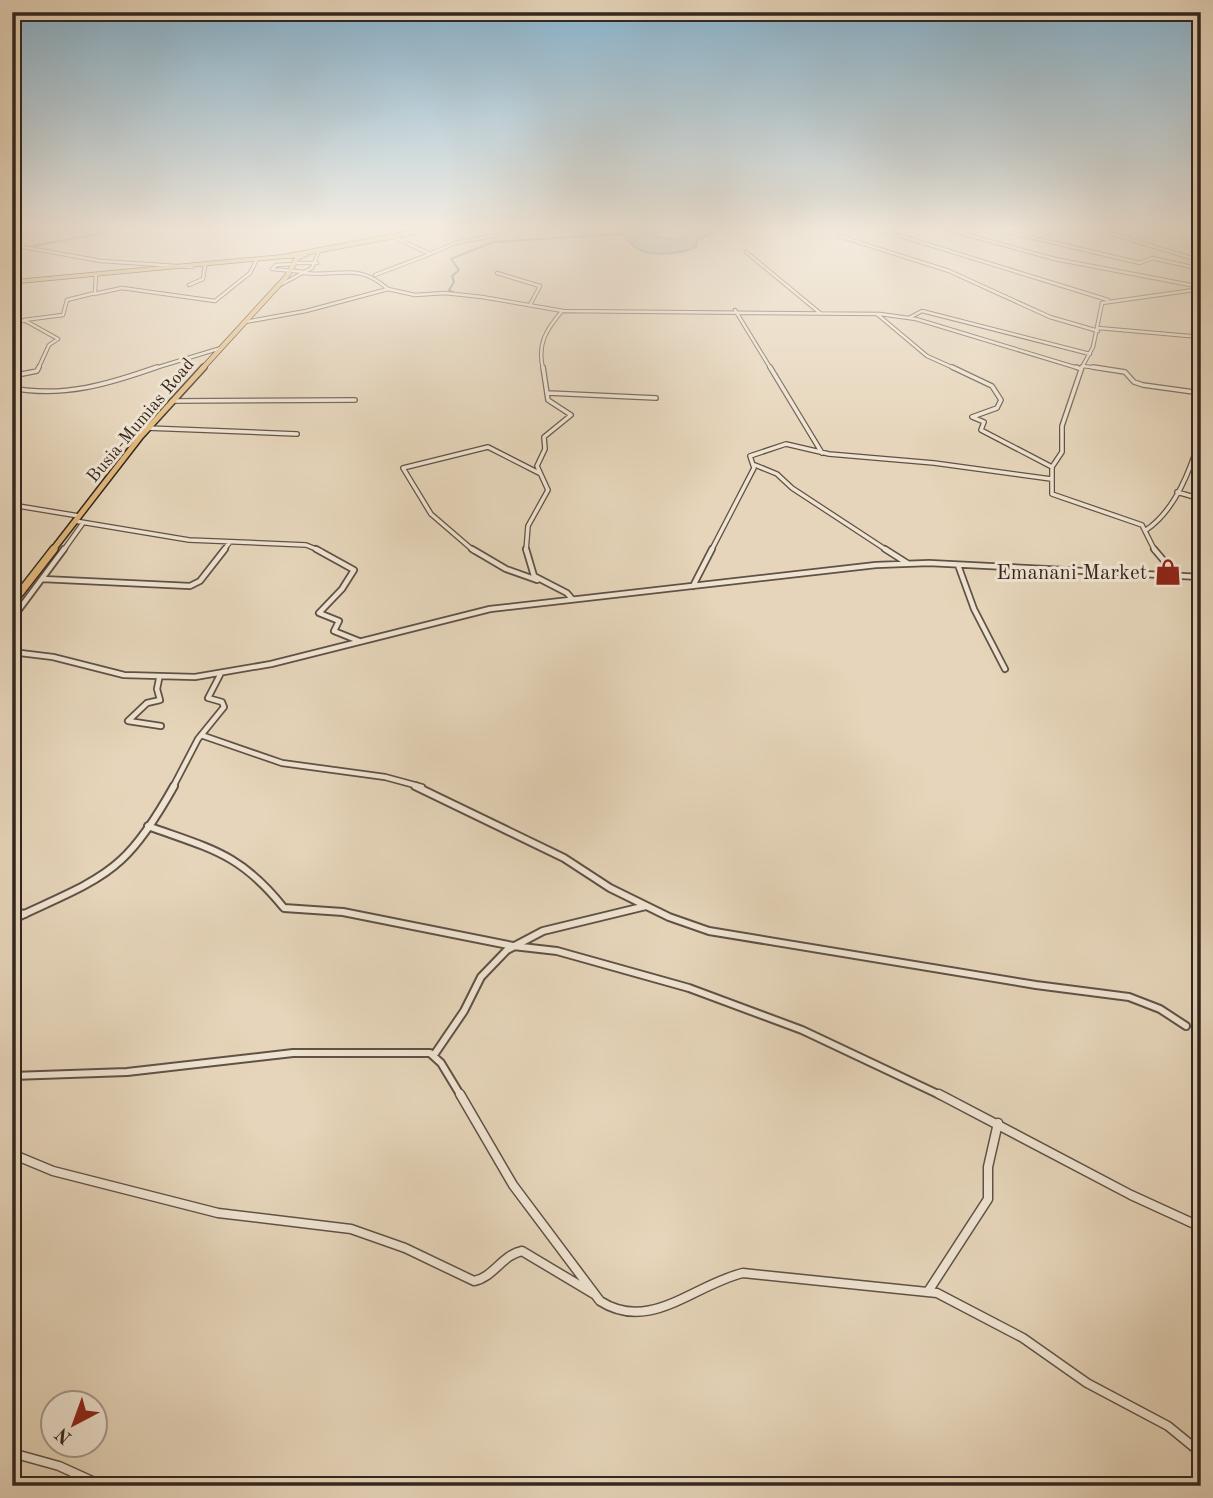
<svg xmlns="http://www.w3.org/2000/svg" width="1213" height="1498" font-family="'Old Standard TT',serif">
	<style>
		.water { fill: #97b8b4; stroke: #6f7e78; stroke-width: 2 }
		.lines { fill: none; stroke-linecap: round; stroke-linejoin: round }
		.stream { stroke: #6f7e78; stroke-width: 2 }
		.minor-far4-casing { stroke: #605246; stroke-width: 4.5 }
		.minor-far3-casing { stroke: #605246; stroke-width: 6 }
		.minor-far2-casing { stroke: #605246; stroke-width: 8 }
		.minor-far1-casing { stroke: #605246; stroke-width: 10 }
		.minor-casing { stroke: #605246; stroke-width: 11 }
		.major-casing { stroke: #33261f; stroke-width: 5 }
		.highway-far2-casing { stroke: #33261f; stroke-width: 6 }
		.highway-far1-casing { stroke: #33261f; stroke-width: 8 }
		.highway-casing { stroke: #33261f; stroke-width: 10 }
		.minor-far4 { stroke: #efe4d2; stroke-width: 2.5 }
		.minor-far3 { stroke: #efe4d2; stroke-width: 3.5 }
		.minor-far2 { stroke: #efe4d2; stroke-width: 4.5 }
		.minor-far1 { stroke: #efe4d2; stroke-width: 6 }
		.minor { stroke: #efe4d2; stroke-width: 8 }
		.major { stroke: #e3ba7d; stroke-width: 3.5 }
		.highway-far2 { stroke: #e3ba7d; stroke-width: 4.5 }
		.highway-far1 { stroke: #e3ba7d; stroke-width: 5 }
		.highway { stroke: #e3ba7d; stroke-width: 7 }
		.labels { text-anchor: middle; stroke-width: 6; stroke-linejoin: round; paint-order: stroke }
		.far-street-label { font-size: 18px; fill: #33261f; stroke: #efe4d2 }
		.poi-label { font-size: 21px; fill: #33261f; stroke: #efe4d2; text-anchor: end }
	</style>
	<rect width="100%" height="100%" fill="#e6d5ba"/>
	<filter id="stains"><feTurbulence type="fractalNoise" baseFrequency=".00286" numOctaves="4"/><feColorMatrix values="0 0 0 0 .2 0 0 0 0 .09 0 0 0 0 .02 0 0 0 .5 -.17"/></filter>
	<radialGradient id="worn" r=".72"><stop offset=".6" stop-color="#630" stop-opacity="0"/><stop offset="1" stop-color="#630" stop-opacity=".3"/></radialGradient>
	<path class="water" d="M614 229H635L666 239 681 238 696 229H723L698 239 696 247C681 254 649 258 635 247 628 241 622 234 614 229Z"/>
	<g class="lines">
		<path class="stream" d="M33 246 125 229
			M12 249 22 248
			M453 292 449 290 454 282 452 276 459 270 451 259 493 242 623 234"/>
		<defs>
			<path id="minor-far4" d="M878 229 1108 300
				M946 229 1055 259 1201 287
				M996 229 1140 263 1152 258 1201 269
				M1096 229 1201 261
				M839 236 949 271 1050 317 1098 331
				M12 245 101 261 192 267
				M746 252 820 313
				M430 254 455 243 507 233 493 229
				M296 263H317
				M295 264 276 265 272 269 305 272
				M304 273C340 277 357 262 388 289
				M497 273 540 286 530 305
				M375 275 430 254 394 237
				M189 285 203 279 205 266
				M276 287 312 268 319 251
				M94 294 122 288 215 301 250 273 256 261
				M735 310 771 369
				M877 314 927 356 956 369
				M909 318 922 311 1090 354
				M12 319 24 321
				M245 322 306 311 388 289 415 295 445 293 482 297 563 311 880 314 916 319 1081 369
				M1098 328 1201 337
				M1083 366 1105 369
				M38 369 49 345 58 339 24 320 63 315 67 300 95 293 96 274
				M152 369 221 348
				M543 369C537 344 546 330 562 311
				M1081 369 1093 347 1102 303 1201 289"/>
			<path id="minor-far3" d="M770 367 822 453
				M952 367 992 386 1001 400 997 408 972 417 984 422 981 430 1052 467
				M1076 367 1081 369
				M1082 367 1062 426V452L1052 467V494L1142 525 1155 551
				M1093 367 1125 372 1134 382 1143 385 1201 393
				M12 376 37 371 39 367
				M12 388C63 398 109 384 157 367
				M548 393 656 398
				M172 401 355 400
				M147 428 297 434
				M755 465 777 474 792 488 888 551
				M1177 492 1201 499
				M12 505 79 516
				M75 521 189 540 306 545 321 551
				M1146 530C1176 510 1191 468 1201 435
				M63 551 83 523
				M223 551 230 542
				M474 551 431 514 403 468 488 447 539 473
				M526 551 528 526 548 490 537 466 545 449 544 437 571 415 548 400 543 367
				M711 551 754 468 750 456 786 444 829 454 934 463 1051 479"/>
			<path id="minor-far2" d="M316 549 354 570 342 589 319 613 339 621 334 631 359 641
				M472 549 506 569 537 580
				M526 549 534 576 567 593 572 599
				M885 549 907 563
				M1154 549 1176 575
				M958 565 974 609 1005 669
				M42 579 190 586 200 581 225 549
				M693 586 712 549
				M12 619 64 549
				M12 652 53 657 124 675 195 677 271 664 490 609 876 565 929 563 1201 577
				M159 679 157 689 160 700 147 703 128 721 161 726
				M201 735 282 763 385 777 422 787
				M173 787 198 739 224 707 222 702 208 698 221 673"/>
			<path id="minor-far1" d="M415 786 564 858 610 888 669 917 709 931 1036 985 1129 997 1160 1009 1186 1026
				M148 826C211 849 240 853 284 908L343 912 513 946 557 951 689 988 802 1030 942 1096
				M12 912 25 914
				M12 920C47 902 92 887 121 860 142 841 160 811 174 786
				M434 1055 464 1011 481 977 507 950 543 931 646 906
				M12 1076 127 1072 293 1053H430L441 1063 461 1096"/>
			<path id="minor" d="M460 1094 513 1185 600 1301C650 1333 693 1285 743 1273L937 1293 1023 1338 1087 1383 1168 1426 1201 1453
				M939 1094 1131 1195 1201 1227
				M12 1154 53 1171 218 1213 351 1229 405 1248 474 1281C494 1277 502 1255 522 1251L594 1294
				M929 1290 988 1199V1167L998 1123
				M12 1453 59 1466 103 1486"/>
			<path id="major" d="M12 282 289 256"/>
			<path id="highway-far2" d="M289 256 431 229
				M202 369 287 276 297 258 306 254"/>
			<path id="highway-far1" d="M52 551 141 436 204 367"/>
			<path id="highway" d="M12 603 54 549"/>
		</defs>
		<use href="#minor-far4" class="minor-far4-casing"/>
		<use href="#minor-far3" class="minor-far3-casing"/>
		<use href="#minor-far2" class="minor-far2-casing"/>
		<use href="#minor-far1" class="minor-far1-casing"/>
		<use href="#minor" class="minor-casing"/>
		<use href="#major" class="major-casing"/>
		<use href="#highway-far2" class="highway-far2-casing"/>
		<use href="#highway-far1" class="highway-far1-casing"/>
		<use href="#highway" class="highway-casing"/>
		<use href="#minor-far4" class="minor-far4"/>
		<use href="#minor-far3" class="minor-far3"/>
		<use href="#minor-far2" class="minor-far2"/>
		<use href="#minor-far1" class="minor-far1"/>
		<use href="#minor" class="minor"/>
		<use href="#major" class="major"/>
		<use href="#highway-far2" class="highway-far2"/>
		<use href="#highway-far1" class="highway-far1"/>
		<use href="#highway" class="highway"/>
	</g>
	<linearGradient id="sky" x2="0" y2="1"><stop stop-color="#87b6d3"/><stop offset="0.52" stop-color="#f4ece0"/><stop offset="1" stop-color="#f4ece0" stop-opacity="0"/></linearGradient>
	<rect width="1213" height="439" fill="url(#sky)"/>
	<defs>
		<symbol id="shop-bare" viewBox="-9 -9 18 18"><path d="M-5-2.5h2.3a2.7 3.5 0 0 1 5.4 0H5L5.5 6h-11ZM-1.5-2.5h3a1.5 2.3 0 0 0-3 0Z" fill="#8f2418" stroke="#efe4d2" stroke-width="2.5" paint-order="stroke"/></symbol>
	</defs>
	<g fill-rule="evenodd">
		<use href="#shop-bare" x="1149" y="553" width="38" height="38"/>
	</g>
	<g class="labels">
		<g class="far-street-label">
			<text transform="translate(140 420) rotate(-50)" y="6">Busia-Mumias Road</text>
		</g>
		<g class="poi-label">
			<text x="1147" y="579">Emanani Market</text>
		</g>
	</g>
	<rect width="1213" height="1498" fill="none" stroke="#e6d5ba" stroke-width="42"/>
	<rect x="14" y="14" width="1185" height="1470" fill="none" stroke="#33261f" stroke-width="3.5"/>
	<rect x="21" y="21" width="1171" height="1456" fill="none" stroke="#33261f" stroke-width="2"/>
	<g transform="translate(74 1424) rotate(221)"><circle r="33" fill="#efe4d2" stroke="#a4988a" stroke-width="2"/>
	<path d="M0-5L12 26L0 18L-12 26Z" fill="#8f2418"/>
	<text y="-10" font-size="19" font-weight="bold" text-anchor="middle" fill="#33261f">N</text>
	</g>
	<rect width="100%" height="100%" filter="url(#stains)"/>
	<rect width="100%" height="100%" fill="url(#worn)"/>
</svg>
